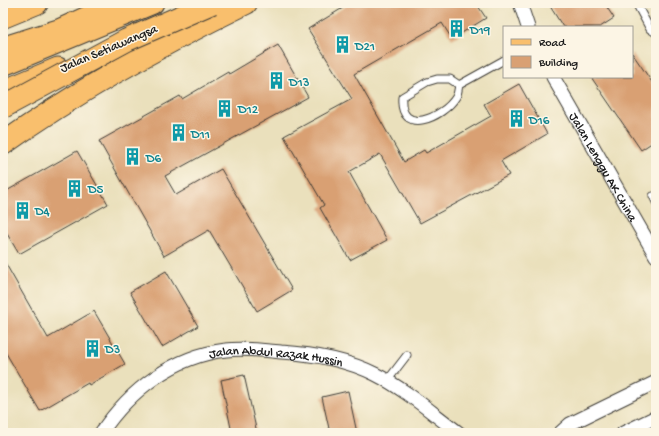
<svg xmlns="http://www.w3.org/2000/svg" width="659" height="436" font-family="'Gochi Hand',sans-serif">
	<style>
		.building { fill: #d9a073 }
		.lines { fill: none; stroke-linecap: round; stroke-linejoin: round }
		.lane-casing { stroke: #3b3934; stroke-width: 9 }
		.street-casing { stroke: #3b3934; stroke-width: 15 }
		.primary-casing { stroke: #3b3934; stroke-width: 23 }
		.highway-casing { stroke: #3b3934; stroke-width: 24 }
		.lane { stroke: #fff; stroke-width: 7 }
		.street { stroke: #fff; stroke-width: 13 }
		.primary { stroke: #f9bf6d; stroke-width: 21 }
		.highway { stroke: #f9bf6d; stroke-width: 22 }
		.highway-bridge-casing { stroke: #3b3934; stroke-width: 24; stroke-linecap: butt }
		.highway-bridge { stroke: #f9bf6d; stroke-width: 22 }
		.labels { text-anchor: middle; stroke-width: 3; stroke-linejoin: round; paint-order: stroke }
		.culture-label { font-size: 13px; fill: #0d838f; stroke: #fcf5e5; text-anchor: start }
		.street-label { font-size: 13px; fill: #1c1c1c; stroke: #fcf5e5 }
	</style>
	<rect width="100%" height="100%" fill="#fcf5e5"/>
	<filter id="ink" filterUnits="userSpaceOnUse"><feTurbulence type="fractalNoise" baseFrequency=".025" numOctaves="2"/><feDisplacementMap in="SourceGraphic" scale="8" xChannelSelector="R" yChannelSelector="G"/><feConvolveMatrix kernelMatrix="1 2 1 2 8 2 1 2 1" color-interpolation-filters="sRGB"/></filter>
	<filter id="wash" filterUnits="userSpaceOnUse"><feTurbulence type="fractalNoise" baseFrequency=".012" numOctaves="4" result="noise"/><feDisplacementMap in="SourceGraphic" scale="16" xChannelSelector="R" yChannelSelector="G"/><feGaussianBlur stdDeviation="0.9" result="paint"/><feColorMatrix in="noise" values="0 0 0 0 0 0 0 0 0 0 0 0 0 0 0 0 0 1.4 0 .05"/><feComposite in="paint" operator="in"/></filter>
	<g filter="url(#wash)">
		<rect width="100%" height="100%" fill="#eae0bc"/>
		<g id="blocks">
			<path class="building" d="M351 3H476L486 18 452 39 442 23 354 74 404 162 424 150 426 153 491 116 484 104 519 84 547 134 501 161 509 175 420 223 380 154 349 172 387 240 350 260 320 208 324 205 284 136 352 99 308 29Z
				M548 3H604L614 18 600 27H563Z
				M278 45 308 97 165 176 176 195 221 169 292 290 257 311 209 230 164 256 99 141 180 96 182 99 228 72 229 74Z
				M632 53 656 88V140L641 150 591 77H632Z
				M77 151 108 204 19 254 3 227V193Z
				M3 259 48 338 94 311 125 364 89 385 88 383 40 411 3 348Z
				M166 271 198 326 162 347 130 292Z
				M244 375 257 433H232L221 380Z
				M348 391 357 433H330L322 397Z"/>
		</g>
	</g>
	<g filter="url(#ink)">
		<use href="#blocks" fill-opacity="0" stroke="#3b3934" stroke-width="1"/>
		<g class="lines">
			<defs>
				<path id="lane" d="M636 3 650 29 656 33
					M437 79H450L459 85C458 89 458 94 456 97 443 118 399 137 402 97L427 82Z
					M459 85 504 60
					M653 196 656 202
					M387 381 407 355"/>
				<g id="street">
					<path d="M520 3 528 27"/>
					<path id="s1" d="M553 77 656 256"/>
					<path id="s2" d="M101 433C130 390 174 356 226 350 244 348 263 350 281 352 313 354 345 359 375 374 405 389 432 413 459 433"/>
					<path d="M560 433 570 424 656 382"/>
					<path d="M623 433 656 417"/>
				</g>
				<path id="primary" d="M3 65 153 3
					M3 91 58 68"/>
				<path id="highway" d="M3 17 37 3
					M3 48 60 30 119 3
					M3 144C80 89 162 44 246 3"/>
			</defs>
			<use href="#lane" class="lane-casing"/>
			<use href="#street" class="street-casing"/>
			<use href="#primary" class="primary-casing"/>
			<use href="#highway" class="highway-casing"/>
			<use href="#lane" class="lane"/>
			<use href="#street" class="street"/>
			<use href="#primary" class="primary"/>
			<use href="#highway" class="highway"/>
			<defs>
				<path id="highway-bridge" d="M3 107 127 40 212 3"/>
			</defs>
			<use href="#highway-bridge" class="highway-bridge-casing"/>
			<use href="#highway-bridge" class="highway-bridge"/>
		</g>
	</g>
	<defs>
		<symbol id="building-bare" viewBox="-9 -9 18 18"><path d="M-4-6H4V6H1V3H-1V6H-4ZM-2.5-4.3h1.7v1.8h-1.7ZM.8-4.3h1.7v1.8H.8ZM-2.5-1h1.7V.8h-1.7ZM.8-1h1.7V.8H.8Z" fill="#0f9aa8" stroke="#fcf5e5" stroke-width="2.5" paint-order="stroke"/></symbol>
	</defs>
	<g fill-rule="evenodd">
		<use href="#building-bare" x="444" y="16" width="25" height="25"/>
		<use href="#building-bare" x="330" y="32" width="25" height="25"/>
		<use href="#building-bare" x="264" y="68" width="25" height="25"/>
		<use href="#building-bare" x="212" y="96" width="25" height="25"/>
		<use href="#building-bare" x="504" y="106" width="25" height="25"/>
		<use href="#building-bare" x="166" y="120" width="25" height="25"/>
		<use href="#building-bare" x="120" y="144" width="25" height="25"/>
		<use href="#building-bare" x="62" y="176" width="25" height="25"/>
		<use href="#building-bare" x="10" y="198" width="25" height="25"/>
		<use href="#building-bare" x="80" y="336" width="25" height="25"/>
	</g>
	<g class="labels">
		<g class="culture-label">
			<text x="470" y="34">D19</text>
			<text x="355" y="50">D21</text>
			<text x="289" y="86">D13</text>
			<text x="238" y="113">D12</text>
			<text x="529" y="124">D16</text>
			<text x="191" y="138">D11</text>
			<text x="146" y="162">D6</text>
			<text x="88" y="193">D5</text>
			<text x="35" y="215">D4</text>
			<text x="105" y="353">D3</text>
		</g>
		<g class="street-label">
			<text transform="translate(108 47) rotate(-23)" y="5">Jalan Setiawangsa</text>
			<text dy="5" stroke="none"><textPath href="#s1" startOffset="103">Jalan Lenggu AK China</textPath></text>
			<text dy="5" stroke="none"><textPath href="#s2" startOffset="205">Jalan Abdul Razak Hussin</textPath></text>
		</g>
	</g>
	<rect width="659" height="436" fill="none" stroke="#fcf5e5" stroke-width="16"/>
	<rect x="503" y="26" width="130" height="52" fill="#fcf5e5" stroke="#a29e95"/>
	<rect x="511" y="39" width="20" height="6" fill="#f9bf6d" stroke="#a29e95"/>
	<text x="539" y="46" font-size="12" fill="#1c1c1c">Road</text>
	<rect x="511" y="56" width="20" height="12" fill="#d9a073" stroke="#a29e95"/>
	<text x="539" y="66" font-size="12" fill="#1c1c1c">Building</text>
</svg>
